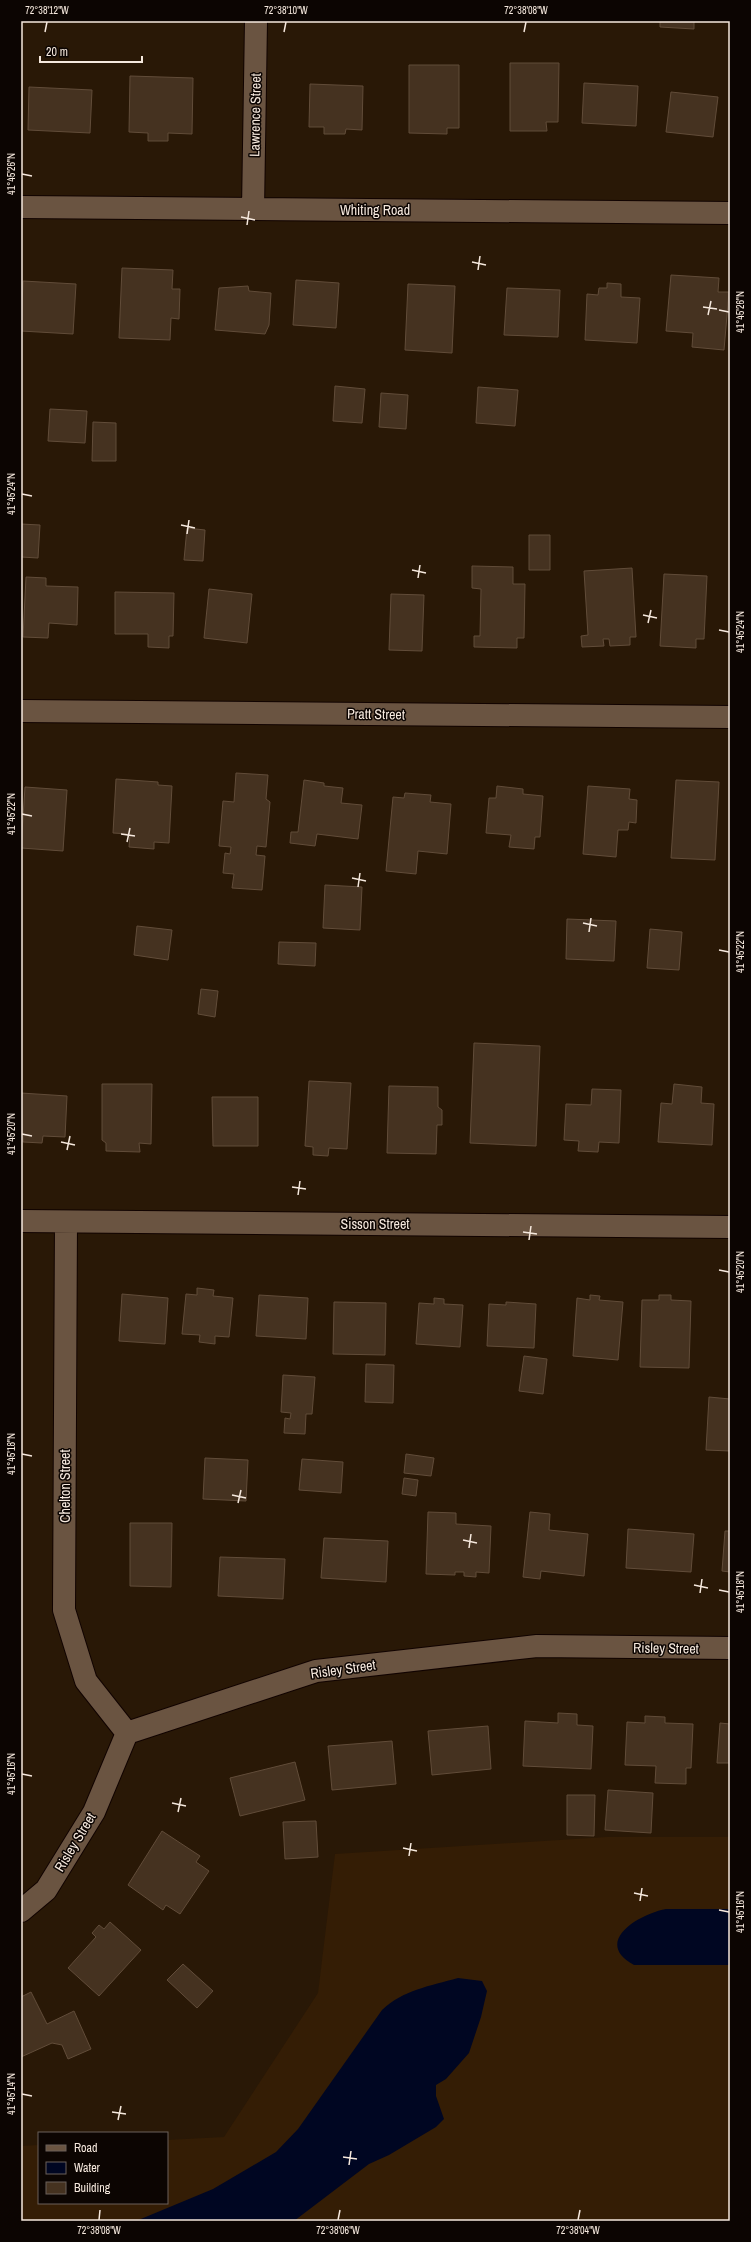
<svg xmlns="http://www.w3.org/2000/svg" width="751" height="2242" font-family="'Archivo Narrow',sans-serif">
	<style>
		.built { fill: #341d05 }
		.water { fill: #000622 }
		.building { fill: #453220; stroke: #614c39 }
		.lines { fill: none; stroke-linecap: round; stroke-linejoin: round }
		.minor-casing { stroke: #110300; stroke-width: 24 }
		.minor { stroke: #6a5441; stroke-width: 22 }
		.ticks { fill: none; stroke: #f6e9de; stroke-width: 1.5 }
		.labels { text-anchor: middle; stroke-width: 3; stroke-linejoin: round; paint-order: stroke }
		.street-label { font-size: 14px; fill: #f6e9de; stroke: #0c0502 }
		.neatline { fill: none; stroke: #f6e9de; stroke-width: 1.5 }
		.ticks-label { font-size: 10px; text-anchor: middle; fill: #f6e9de }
	</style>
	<rect width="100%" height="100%" fill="#291806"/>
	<path class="built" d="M607 1837H730V2221H21V2146L39 2145V2203H167V2140L224 2137 318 1993 335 1854Z"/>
	<path class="water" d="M666 1909H730V1965H634C592 1942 639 1914 666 1909Z
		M458 1978 482 1981 487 1991 481 2017 469 2053 446 2079 436 2085V2096L444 2119 436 2127 389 2155 369 2164 294 2221H136L213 2189 276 2152 298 2129 382 2010C403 1990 430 1986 458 1978Z"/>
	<path class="building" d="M660 21H694V29L660 27Z
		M510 63H559L558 122H546L547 131H510Z
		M409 65H459V128H447V134L409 133Z
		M130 76 193 78 192 134 168 133V141H148V133L129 132Z
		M584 83 638 86 636 126 582 123Z
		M310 84 363 86 362 130 346 129 345 134H324V127H309Z
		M29 87 92 90 90 133 28 130Z
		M671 92 718 97 713 137 666 132Z
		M122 268 173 270 172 289H180L179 319 171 318 170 340 119 338Z
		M671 275 719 278 718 292H729L724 350 692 347 693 333 666 331Z
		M296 280 339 283 336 328 293 325Z
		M23 281 76 284 73 334 21 331Z
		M607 283 621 284V297L640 298 637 343 585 340 587 294 598 295 599 288H607Z
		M408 284 455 286 452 353 405 350Z
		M248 286 249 291 271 293 269 325 265 334 215 330 219 288Z
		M507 288 560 290 558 337 504 335Z
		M335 386 365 389 362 423 333 421Z
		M478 387 518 390 515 426 476 423Z
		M381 393 408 395 406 429 379 427Z
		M50 409 87 411 85 443 48 441Z
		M93 422 116 423V461H92Z
		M21 524 40 525 38 558 21 557Z
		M187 528 205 530 203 561 184 560Z
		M529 535H550V570H529Z
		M472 566 513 567V584H525L524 638H517V648L474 647V636H480L481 589 472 588Z
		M632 568 636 637H630V645L610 646 609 639H603L604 646 582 647 581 636 588 635 584 571Z
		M664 574 707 576 704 639H696V648L660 646Z
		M26 577 46 578V586L78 587 77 625 49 623 48 638 23 637Z
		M209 589 252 594 247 643 204 638Z
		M115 592 174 593 173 636H169V648L148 647V634H115Z
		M391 594 424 595 422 651 389 650Z
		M236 773 268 775 266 799 270 802 266 847 257 846 256 855 265 856 262 890 232 888 234 874 223 873 225 853 230 854 231 847 219 846 223 801 234 802Z
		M116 779 158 782V785L172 786 169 843 154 842V849L129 847 130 834 113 833Z
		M304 780 324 783V786L343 788 341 803 362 805 358 839 317 834 315 846 290 843 291 832H298Z
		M676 780 719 782 715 860 671 858Z
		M497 786 523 789V794L543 796 540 837H535L534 849 509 847 511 835 486 833 489 798H496Z
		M588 786 630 789 629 799 637 800 636 823 629 822 628 830H618L616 857 583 854Z
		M25 787 67 790 63 851 21 848Z
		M405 793 431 795 430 802 451 804 447 854 418 851 416 874 386 871 393 797 404 798Z
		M325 885 362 887 360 930 323 928Z
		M567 919 616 921 614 961 566 959Z
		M137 926 172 930 168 960 134 955Z
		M650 929 682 932 679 970 647 968Z
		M279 942 316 943 315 966 278 964Z
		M201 989 218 991 215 1017 198 1014Z
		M474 1043 540 1046 536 1146 470 1143Z
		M309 1081 351 1083 347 1149 329 1148 328 1156 313 1155V1147L305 1146Z
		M102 1084H152L151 1144 139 1143 140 1152 106 1151V1143L102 1140Z
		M674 1084 702 1087 701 1103 714 1104 712 1145 658 1142 661 1103 672 1104Z
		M389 1086 438 1087V1107L442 1110V1125H437L436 1154 387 1153Z
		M592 1089 621 1090 619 1143 599 1142 598 1152 578 1151 579 1141 564 1140 566 1104 591 1105Z
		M21 1093 67 1096 65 1137 43 1136 42 1143 23 1142Z
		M212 1097H258V1146H213Z
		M197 1288 214 1290 213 1296 233 1298 229 1337 215 1336V1344L199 1342 200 1335 182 1334 186 1294 197 1295Z
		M122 1294 168 1298 165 1344 119 1341Z
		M259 1295 308 1298 306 1339 256 1336Z
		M590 1295 600 1296 599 1300 623 1302 618 1360 573 1356 577 1298 590 1300Z
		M659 1295H671V1300L691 1301 689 1368 640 1367 642 1300H659Z
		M434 1298 444 1299V1304L463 1305 460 1347 416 1344 419 1303 434 1304Z
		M334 1302 386 1303 385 1355 333 1354Z
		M506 1302 536 1304 534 1348 487 1346 489 1304 506 1305Z
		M524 1356 547 1359 543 1394 519 1391Z
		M366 1364 394 1365 393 1403 365 1402Z
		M283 1375 315 1377 312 1414H306L305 1434 284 1433 285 1418 290 1419 291 1413 281 1412Z
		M709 1397 730 1399V1451L706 1450Z
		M406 1454 434 1458 431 1476 404 1473Z
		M205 1458 248 1460 246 1501 203 1499Z
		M302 1459 343 1462 341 1493 299 1490Z
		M404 1478 418 1480 416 1496 402 1494Z
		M428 1512 456 1513V1524L491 1526 489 1573 476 1572V1577L464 1576V1572H455V1575L426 1574Z
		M530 1512 550 1514 549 1530 588 1534 584 1576 541 1571 540 1579 523 1577Z
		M130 1523H172L171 1587 130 1586Z
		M628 1529 694 1534 691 1572 626 1568Z
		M725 1531H730V1572L722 1571Z
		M324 1538 388 1541 386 1582 321 1578Z
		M220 1557 285 1559 283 1599 218 1596Z
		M558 1713 577 1714V1725L593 1726 591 1769 523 1766 525 1721 558 1723Z
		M645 1716 665 1717V1723L693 1724 691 1768H686V1784L655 1783 656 1766 625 1765 627 1722 645 1723Z
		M720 1723 730 1724V1763H717Z
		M488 1726 491 1769 432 1775 428 1731Z
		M392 1741 396 1784 332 1790 328 1746Z
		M295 1762 305 1800 240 1816 230 1778Z
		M608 1790 653 1793 651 1833 605 1830Z
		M567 1795H595L594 1836 567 1835Z
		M316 1821 318 1857 285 1859 283 1822Z
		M162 1831 200 1856 196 1862 209 1871 180 1914 166 1905 163 1910 128 1885Z
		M110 1922 141 1950 99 1996 68 1968 96 1937 92 1933 99 1925 104 1929Z
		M183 1964 213 1991 197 2008 167 1980Z
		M31 1992 47 2024 74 2011 91 2049 68 2059 62 2045 52 2043 21 2057V1997Z"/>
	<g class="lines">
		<defs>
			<path id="minor" d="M21 207 730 213
				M253 209 256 21
				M21 711 730 717
				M21 1221 730 1227
				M66 1222 64 1610 86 1681 127 1733
				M21 1911 46 1890 94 1812 127 1733 316 1671 537 1646 730 1648"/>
		</defs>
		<use href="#minor" class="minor-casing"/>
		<use href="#minor" class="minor"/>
	</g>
	<path class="ticks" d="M45 32 47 22M284 32 286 22M524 32 526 22M22 174 32 176M241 217 255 220M247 225 249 211M472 262 486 265M478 270 480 256M703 307 717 309M719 310 729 312M708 315 711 301M22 494 32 496M181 525 195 528M187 534 189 520M412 570 426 573M418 578 420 565M643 615 657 618M648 623 651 610M719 630 729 632M22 814 32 816M121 834 135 836M127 842 130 828M352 878 366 881M358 887 360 873M583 923 597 926M589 932 591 918M719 950 729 952M22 1134 32 1136M61 1142 75 1145M67 1150 70 1136M292 1187 306 1189M298 1195 300 1181M523 1232 537 1234M529 1240 531 1226M719 1270 729 1272M22 1454 32 1456M232 1495 246 1498M238 1503 241 1490M463 1540 477 1543M469 1548 471 1534M694 1585 708 1588M719 1590 729 1592M700 1593 702 1579M22 1774 32 1776M172 1803 186 1806M178 1812 181 1798M403 1848 417 1851M409 1856 411 1843M634 1893 648 1896M640 1901 642 1888M719 1910 729 1912M22 2094 32 2096M112 2112 126 2114M118 2120 121 2106M343 2157 357 2159M349 2165 351 2151M99 2220 100 2210M338 2220 340 2210M578 2220 580 2210"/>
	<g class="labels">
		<g class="street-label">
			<text transform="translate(255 115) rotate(-89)" y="5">Lawrence Street</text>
			<text x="375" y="215">Whiting Road</text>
			<text transform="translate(376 714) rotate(1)" y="5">Pratt Street</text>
			<text x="375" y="1229">Sisson Street</text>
			<text transform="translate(65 1486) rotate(-90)" y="5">Chelton Street</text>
			<text transform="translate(666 1648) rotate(1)" y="5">Risley Street</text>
			<text transform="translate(343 1669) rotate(-8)" y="5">Risley Street</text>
			<text transform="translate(75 1842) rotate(-59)" y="5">Risley Street</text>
		</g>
	</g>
	<rect width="751" height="2242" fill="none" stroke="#0c0502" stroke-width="44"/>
	<rect x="38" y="2132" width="130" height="72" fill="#0c0502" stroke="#6a605a"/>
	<rect x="46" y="2145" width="20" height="6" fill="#6a5441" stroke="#6a605a"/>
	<text x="74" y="2152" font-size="12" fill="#f6e9de">Road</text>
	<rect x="46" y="2162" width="20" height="12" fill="#000622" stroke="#6a605a"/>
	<text x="74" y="2172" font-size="12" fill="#f6e9de">Water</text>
	<rect x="46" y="2182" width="20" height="12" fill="#453220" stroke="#6a605a"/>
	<text x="74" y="2192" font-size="12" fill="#f6e9de">Building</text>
	<path d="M40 56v6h102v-6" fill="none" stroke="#f6e9de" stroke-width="2"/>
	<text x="46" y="56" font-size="12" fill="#f6e9de" stroke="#0c0502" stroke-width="3" paint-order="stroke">20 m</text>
	<rect x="22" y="22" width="707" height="2198" class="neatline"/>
	<g class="ticks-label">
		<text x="47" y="14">72°38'12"W</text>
		<text x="286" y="14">72°38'10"W</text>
		<text x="526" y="14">72°38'08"W</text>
		<text transform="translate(11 174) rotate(-90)" y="4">41°45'26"N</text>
		<text transform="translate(740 312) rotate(-90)" y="4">41°45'26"N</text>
		<text transform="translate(11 494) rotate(-90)" y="4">41°45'24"N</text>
		<text transform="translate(740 632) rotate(-90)" y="4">41°45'24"N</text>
		<text transform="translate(11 814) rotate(-90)" y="4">41°45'22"N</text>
		<text transform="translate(740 952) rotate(-90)" y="4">41°45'22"N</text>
		<text transform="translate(11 1134) rotate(-90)" y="4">41°45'20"N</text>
		<text transform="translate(740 1272) rotate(-90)" y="4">41°45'20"N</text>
		<text transform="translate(11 1454) rotate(-90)" y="4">41°45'18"N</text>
		<text transform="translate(740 1592) rotate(-90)" y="4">41°45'18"N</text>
		<text transform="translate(11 1774) rotate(-90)" y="4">41°45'16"N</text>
		<text transform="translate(740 1912) rotate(-90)" y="4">41°45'16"N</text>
		<text transform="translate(11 2094) rotate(-90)" y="4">41°45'14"N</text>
		<text x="99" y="2234">72°38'08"W</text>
		<text x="338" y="2234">72°38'06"W</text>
		<text x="578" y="2234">72°38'04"W</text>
	</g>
</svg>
